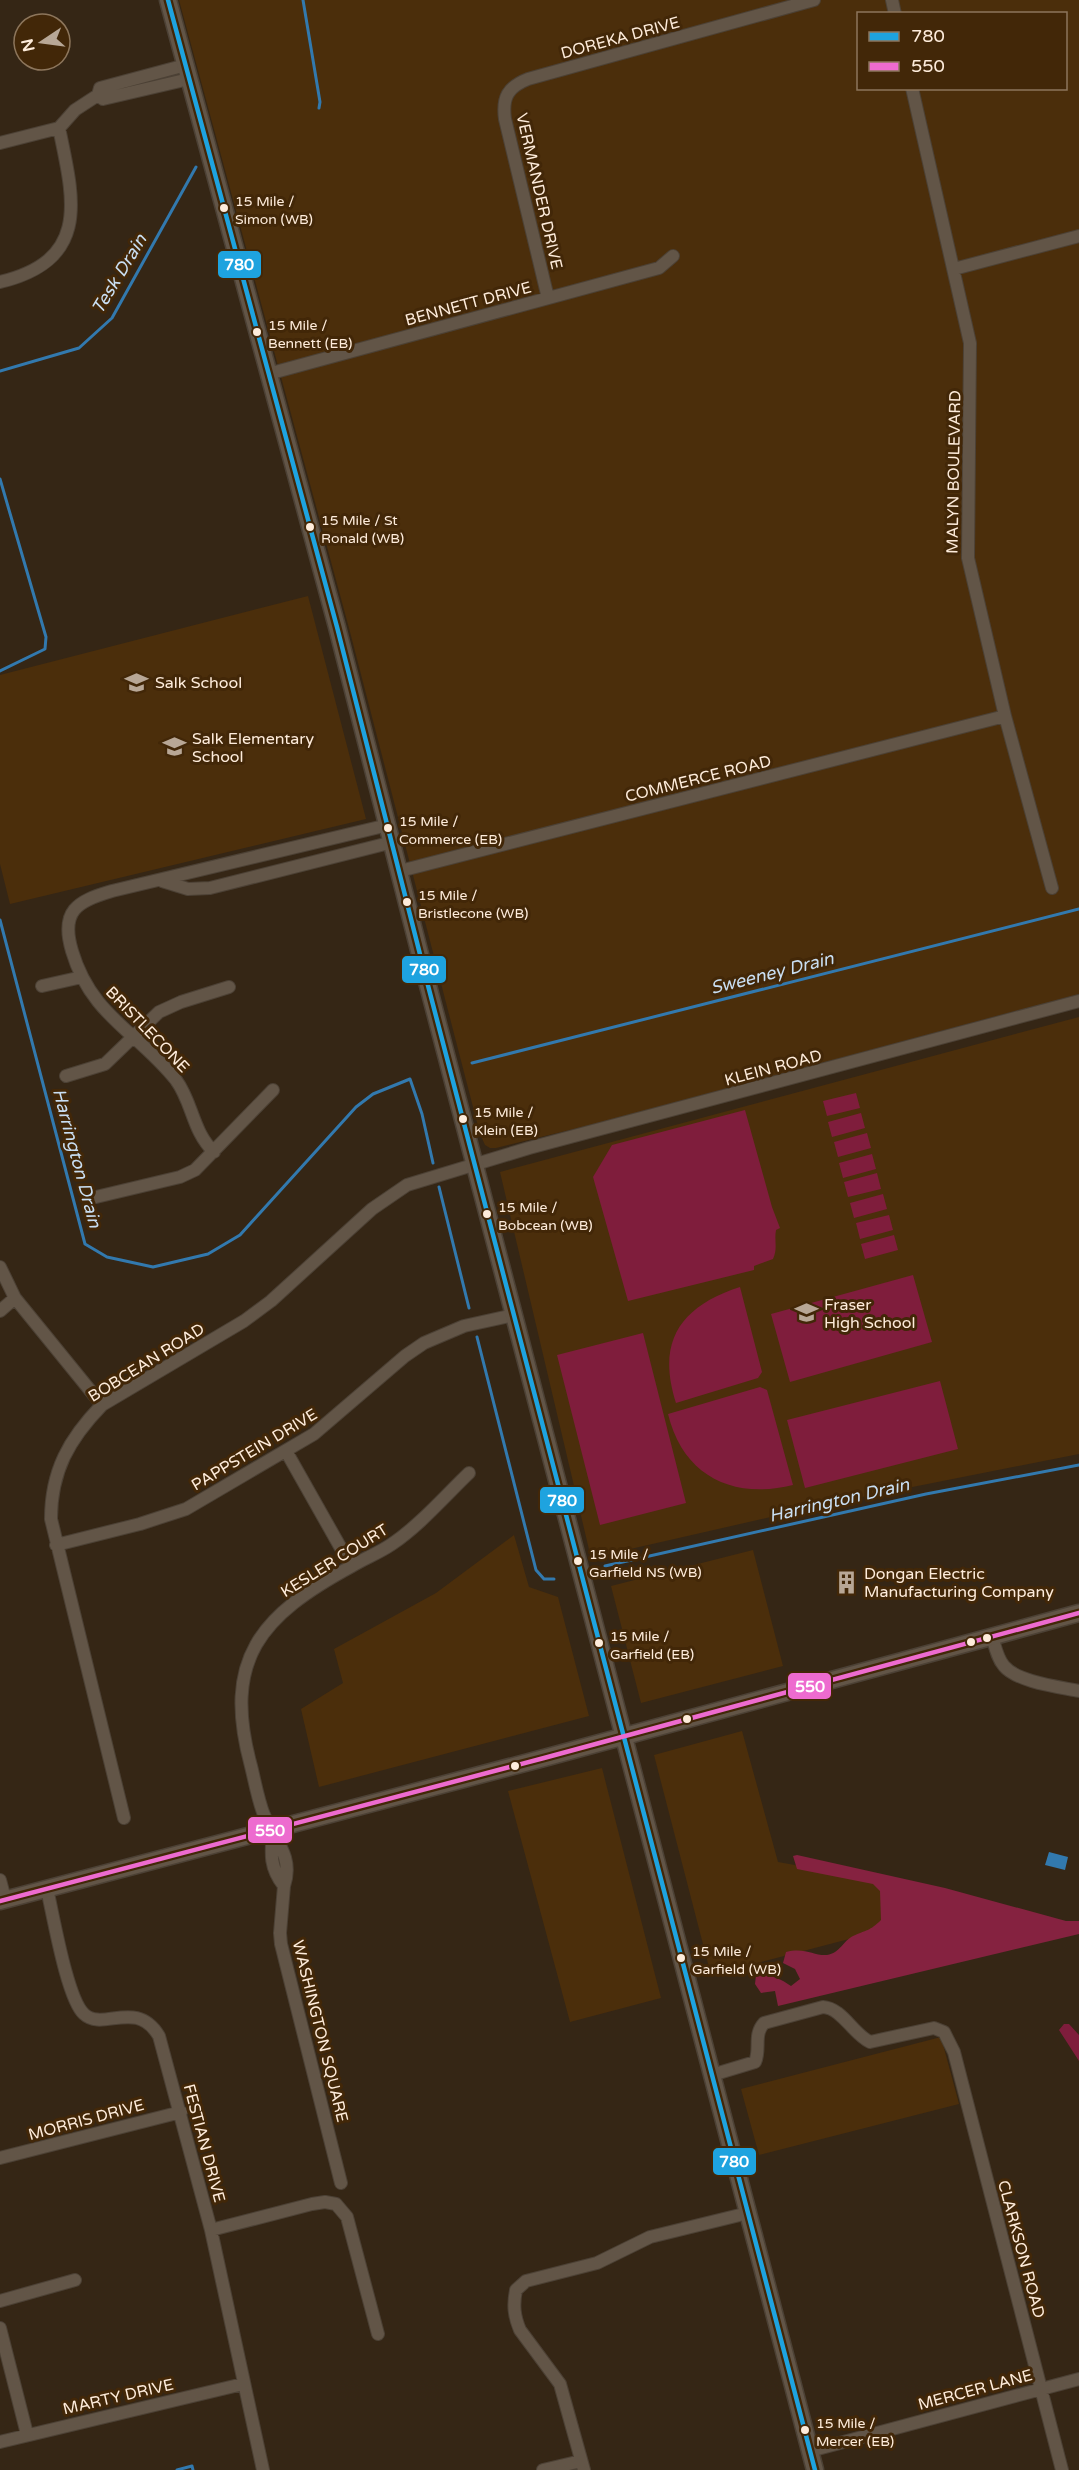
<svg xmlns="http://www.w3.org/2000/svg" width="1079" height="2470" font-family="'Varela Round',sans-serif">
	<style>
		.built { fill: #4b2e0b; fill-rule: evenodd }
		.green { fill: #7f1d3c }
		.forest { fill: #852240 }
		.water { fill: #3279ae }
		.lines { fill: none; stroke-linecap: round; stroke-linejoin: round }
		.stream { stroke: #3279ae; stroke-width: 3 }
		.minor-casing { stroke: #4c4135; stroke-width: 14 }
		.secondary-casing { stroke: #4c4135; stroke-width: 19 }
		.minor { stroke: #625547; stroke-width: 12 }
		.secondary { stroke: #625547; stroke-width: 16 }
		.bus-1-casing { stroke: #422708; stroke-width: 9 }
		.bus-2-casing { stroke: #422708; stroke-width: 9 }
		.bus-1 { stroke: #1ea3df; stroke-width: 4.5 }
		.bus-2 { stroke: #ed6bcf; stroke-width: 4.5 }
		.bus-dot { fill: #feecdb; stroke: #422708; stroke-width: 2 }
		.labels { text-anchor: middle; stroke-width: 6; stroke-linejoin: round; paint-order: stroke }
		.bus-label { font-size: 14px; fill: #feecdb; stroke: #422708; text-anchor: start }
		.street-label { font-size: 16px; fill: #feecdb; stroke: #422708 }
		.poi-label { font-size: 16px; fill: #feecdb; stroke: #422708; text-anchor: start }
		.water-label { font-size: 18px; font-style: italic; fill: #c9def2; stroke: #422708 }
		.line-badge { stroke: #422708; stroke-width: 2 }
		.badge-label { font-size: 16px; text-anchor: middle; font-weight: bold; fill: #fff }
	</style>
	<rect width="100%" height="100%" fill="#352615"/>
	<path class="built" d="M179 0H1079V994L590 1125 496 1148H490L485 1145 480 1134 349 628ZM858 14H1066V88H858Z
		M308 596 366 819 10 904 0 864V675Z
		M1079 1017V1454L832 1503 591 1558 500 1172Z
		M514 1535 529 1587 558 1597 589 1716 319 1787 301 1709 343 1683 334 1649 436 1593Z
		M753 1550 783 1666 641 1703 611 1586Z
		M742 1731 778 1862 957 1894 987 1903 711 1975 654 1755Z
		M602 1768 661 1998 570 2022 508 1791Z
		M941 2037 959 2104 759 2155 741 2089Z"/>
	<path class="green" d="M856 1093 860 1108 827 1116 823 1101Z
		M745 1110 772 1207 780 1228 776 1230C774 1241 778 1248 773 1259L754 1266V1270L628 1301 593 1177 612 1145Z
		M861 1113 865 1128 832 1137 828 1122Z
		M867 1133 871 1148 838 1157 834 1142Z
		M872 1154 876 1169 843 1178 839 1163Z
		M877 1173 881 1189 848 1197 844 1182Z
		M883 1194 887 1209 854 1218 850 1203Z
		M889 1215 893 1230 860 1239 856 1223Z
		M894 1235 898 1250 865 1259 861 1244Z
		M913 1275 932 1342 790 1382 771 1314Z
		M740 1287 762 1372 758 1378 676 1403C656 1341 681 1306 740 1287Z
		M643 1333 686 1503 600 1525 557 1355Z
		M940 1381 958 1449 805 1488 787 1420Z
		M760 1387 767 1390 793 1485C733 1500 683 1476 668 1414Z
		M1064 2024H1069L1079 2035V2061L1059 2030Z"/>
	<path class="forest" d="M797 1855 945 1888 1066 1921H1079V1934L778 2006 775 1991 761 1993 755 1984 756 1975C770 1974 780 1978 791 1986L800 1979 795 1969 783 1963 786 1952C805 1947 814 1956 827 1955 840 1953 843 1941 853 1936 866 1930 870 1931 881 1920L880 1891 873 1884 797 1869 793 1856Z"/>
	<path class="water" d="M1049 1852 1068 1857 1065 1870 1045 1865Z"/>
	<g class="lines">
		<path class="stream" d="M303 0 320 102 319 108
			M0 371 79 348 112 318 196 167
			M0 479 46 637 45 649 0 671
			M0 920 85 1244 107 1257 153 1267 208 1254 240 1235 356 1107 373 1094 410 1079 422 1114 433 1163
			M472 1063 1079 909
			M439 1187 469 1308
			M477 1337 536 1570 544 1579H554
			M605 1566 926 1494 1079 1465
			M177 2470 192 2466 193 2470"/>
		<defs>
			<path id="minor" d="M892 0 895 14
				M186 65 100 88 98 95 103 99 189 79
				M912 88 970 343 968 558 1005 716 1052 888
				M0 143 59 128 75 110 98 95
				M954 269 1079 236
				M0 282C91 260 74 200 59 128
				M548 298 505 119C502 97 508 87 528 79L814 0
				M268 374 659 268 673 256
				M400 871 1005 716
				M162 881 188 889 210 888 393 842
				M42 986 82 977
				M66 1076 105 1064 159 1012 181 1002 229 987
				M214 1152C192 1131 193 1103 176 1080 138 1032 91 1016 72 951 60 911 77 901 112 891L388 825
				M96 1197 180 1177 195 1170 273 1090
				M0 1267 15 1298 102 1405
				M0 1311 15 1298
				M286 1451 351 1566
				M56 1545 140 1524 186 1509 314 1434 405 1356 424 1343 464 1326 514 1315
				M992 1636C995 1646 997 1658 1004 1666 1017 1682 1060 1687 1079 1691
				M124 1818 51 1519C51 1471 69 1439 102 1405L244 1321 271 1301 372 1209 407 1185 529 1148 1079 1001
				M273 1829C271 1853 269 1867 284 1886 294 1857 275 1840 264 1815 258 1800 255 1782 251 1766 222 1659 260 1616 352 1566 365 1558 379 1553 392 1544 420 1525 444 1497 469 1473
				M0 1880 5 1899
				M284 1886 280 1933 281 1944 341 2183
				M47 1889C53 1914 67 1999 84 2014 103 2032 136 1998 159 2036L211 2230 263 2470
				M712 2075 755 2062C761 2049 753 2035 764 2023L823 2007C842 2008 853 2034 870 2042L934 2028 944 2032 954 2052 1062 2470
				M0 2158 181 2112
				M211 2230 312 2204 325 2202 336 2204 347 2217 378 2334
				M0 2301 75 2280
				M0 2328 27 2434
				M0 2442 243 2384
				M810 2451 1079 2379
				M543 2470 581 2461
				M584 2470 560 2384 520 2330C514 2316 513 2305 516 2290L526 2281 597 2263 650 2237 748 2213"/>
			<path id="secondary" d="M168 0 337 627 425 974 815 2470
				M0 1901 544 1758 1079 1613"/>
		</defs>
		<use href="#minor" class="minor-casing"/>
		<use href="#secondary" class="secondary-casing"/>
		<use href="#minor" class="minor"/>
		<use href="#secondary" class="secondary"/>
		<defs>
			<path id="bus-1" d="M168 0 337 627 425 974 815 2470"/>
			<path id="bus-2" d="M0 1901 544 1758 1079 1613"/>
		</defs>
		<use href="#bus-1" class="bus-1-casing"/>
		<use href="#bus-2" class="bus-2-casing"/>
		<use href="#bus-1" class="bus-1"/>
		<use href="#bus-2" class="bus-2"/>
	</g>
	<defs>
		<symbol id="school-bare" viewBox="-9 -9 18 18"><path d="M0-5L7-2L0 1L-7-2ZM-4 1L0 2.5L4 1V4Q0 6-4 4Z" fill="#b8a796" stroke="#422708" stroke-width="2.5" paint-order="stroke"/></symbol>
		<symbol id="building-bare" viewBox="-9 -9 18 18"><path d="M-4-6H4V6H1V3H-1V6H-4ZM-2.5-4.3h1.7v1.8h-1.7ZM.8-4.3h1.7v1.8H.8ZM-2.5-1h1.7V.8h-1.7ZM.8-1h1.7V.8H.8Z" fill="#b8a796" stroke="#422708" stroke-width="2.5" paint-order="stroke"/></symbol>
	</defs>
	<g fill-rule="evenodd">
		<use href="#school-bare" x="120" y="666" width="33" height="33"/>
		<use href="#school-bare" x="158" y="730" width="33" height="33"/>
		<use href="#school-bare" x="790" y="1296" width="33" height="33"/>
		<use href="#building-bare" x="830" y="1566" width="33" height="33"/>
	</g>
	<g class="bus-dot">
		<circle cx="224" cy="208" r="5"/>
		<circle cx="257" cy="332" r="5"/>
		<circle cx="310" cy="527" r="5"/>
		<circle cx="388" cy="828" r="5"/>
		<circle cx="407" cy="902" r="5"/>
		<circle cx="463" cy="1119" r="5"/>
		<circle cx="487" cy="1214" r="5"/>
		<circle cx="578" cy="1561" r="5"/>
		<circle cx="987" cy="1638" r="5"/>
		<circle cx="971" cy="1642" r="5"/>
		<circle cx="599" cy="1643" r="5"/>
		<circle cx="687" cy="1719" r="5"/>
		<circle cx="515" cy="1766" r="5"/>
		<circle cx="681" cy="1958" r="5"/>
		<circle cx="805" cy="2430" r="5"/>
	</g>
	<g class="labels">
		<g class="bus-label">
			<text x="235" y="206">15 Mile /<tspan x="235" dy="18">Simon (WB)</tspan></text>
			<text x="268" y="330">15 Mile /<tspan x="268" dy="18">Bennett (EB)</tspan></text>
			<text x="321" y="525">15 Mile / St<tspan x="321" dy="18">Ronald (WB)</tspan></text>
			<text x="399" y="826">15 Mile /<tspan x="399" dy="18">Commerce (EB)</tspan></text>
			<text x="418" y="900">15 Mile /<tspan x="418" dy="18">Bristlecone (WB)</tspan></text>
			<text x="474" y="1117">15 Mile /<tspan x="474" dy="18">Klein (EB)</tspan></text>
			<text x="498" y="1212">15 Mile /<tspan x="498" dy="18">Bobcean (WB)</tspan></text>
			<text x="589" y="1559">15 Mile /<tspan x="589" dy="18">Garfield NS (WB)</tspan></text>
			<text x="610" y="1641">15 Mile /<tspan x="610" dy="18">Garfield (EB)</tspan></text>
			<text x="692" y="1956">15 Mile /<tspan x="692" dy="18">Garfield (WB)</tspan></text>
			<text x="816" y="2428">15 Mile /<tspan x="816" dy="18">Mercer (EB)</tspan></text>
		</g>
		<g class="street-label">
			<text transform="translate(620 37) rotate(-15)" y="6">DOREKA DRIVE</text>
			<text transform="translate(540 191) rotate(77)" y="6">VERMANDER DRIVE</text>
			<text transform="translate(468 303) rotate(-15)" y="6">BENNETT DRIVE</text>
			<text transform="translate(953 472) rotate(-89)" y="6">MALYN BOULEVARD</text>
			<text transform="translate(698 778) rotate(-14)" y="6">COMMERCE ROAD</text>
			<text transform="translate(148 1029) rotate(46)" y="6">BRISTLECONE</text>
			<text transform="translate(773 1067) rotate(-15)" y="6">KLEIN ROAD</text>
			<text transform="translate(146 1362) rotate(-32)" y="6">BOBCEAN ROAD</text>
			<text transform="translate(254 1449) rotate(-31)" y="6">PAPPSTEIN DRIVE</text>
			<text transform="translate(334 1560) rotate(-32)" y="6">KESLER COURT</text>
			<text transform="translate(321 2031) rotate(76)" y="6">WASHINGTON SQUARE</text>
			<text transform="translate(86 2119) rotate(-15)" y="6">MORRIS DRIVE</text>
			<text transform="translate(205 2143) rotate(75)" y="6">FESTIAN DRIVE</text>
			<text transform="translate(1022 2249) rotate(75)" y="6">CLARKSON ROAD</text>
			<text transform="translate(975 2389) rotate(-15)" y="6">MERCER LANE</text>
			<text transform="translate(118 2396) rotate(-13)" y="6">MARTY DRIVE</text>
		</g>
		<g class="poi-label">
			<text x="155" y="688">Salk School</text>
			<text x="192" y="744">Salk Elementary<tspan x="192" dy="18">School</tspan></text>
			<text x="824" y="1310">Fraser<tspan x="824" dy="18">High School</tspan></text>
			<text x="864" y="1579">Dongan Electric<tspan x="864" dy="18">Manufacturing Company</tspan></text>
		</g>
		<g class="water-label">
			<text transform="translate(119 274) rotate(-59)" y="6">Tesk Drain</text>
			<text transform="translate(772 973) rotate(-14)" y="6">Sweeney Drain</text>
			<text transform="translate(77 1158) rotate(75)" y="6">Harrington Drain</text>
			<text transform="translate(839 1500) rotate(-13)" y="6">Harrington Drain</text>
		</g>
	</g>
	<g class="line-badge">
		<rect x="217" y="250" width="45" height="29" rx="6" fill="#1ea3df"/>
		<rect x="401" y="955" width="46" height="29" rx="6" fill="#1ea3df"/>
		<rect x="539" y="1486" width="46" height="28" rx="6" fill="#1ea3df"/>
		<rect x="787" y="1672" width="45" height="28" rx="6" fill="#ed6bcf"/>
		<rect x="247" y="1816" width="46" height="28" rx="6" fill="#ed6bcf"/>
		<rect x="712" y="2147" width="45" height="29" rx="6" fill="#1ea3df"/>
	</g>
	<g class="badge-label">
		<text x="239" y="270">780</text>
		<text x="424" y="975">780</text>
		<text x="562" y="1506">780</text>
		<text x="810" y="1692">550</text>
		<text x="270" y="1836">550</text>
		<text x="734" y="2167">780</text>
	</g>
	<rect x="857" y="12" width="210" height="78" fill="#422708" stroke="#8d765c" stroke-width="1.5"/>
	<rect x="869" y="32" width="30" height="9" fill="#1ea3df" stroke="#8d765c" stroke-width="1.5"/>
	<text x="911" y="42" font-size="18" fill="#feecdb">780</text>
	<rect x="869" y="62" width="30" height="9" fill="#ed6bcf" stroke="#8d765c" stroke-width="1.5"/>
	<text x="911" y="72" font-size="18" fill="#feecdb">550</text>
	<g transform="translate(42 42) rotate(257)"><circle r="28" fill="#422708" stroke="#8d765c" stroke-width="1.5"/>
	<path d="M0-4.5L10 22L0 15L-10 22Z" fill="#b8a796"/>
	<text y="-9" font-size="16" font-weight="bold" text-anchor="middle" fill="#feecdb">N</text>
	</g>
</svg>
